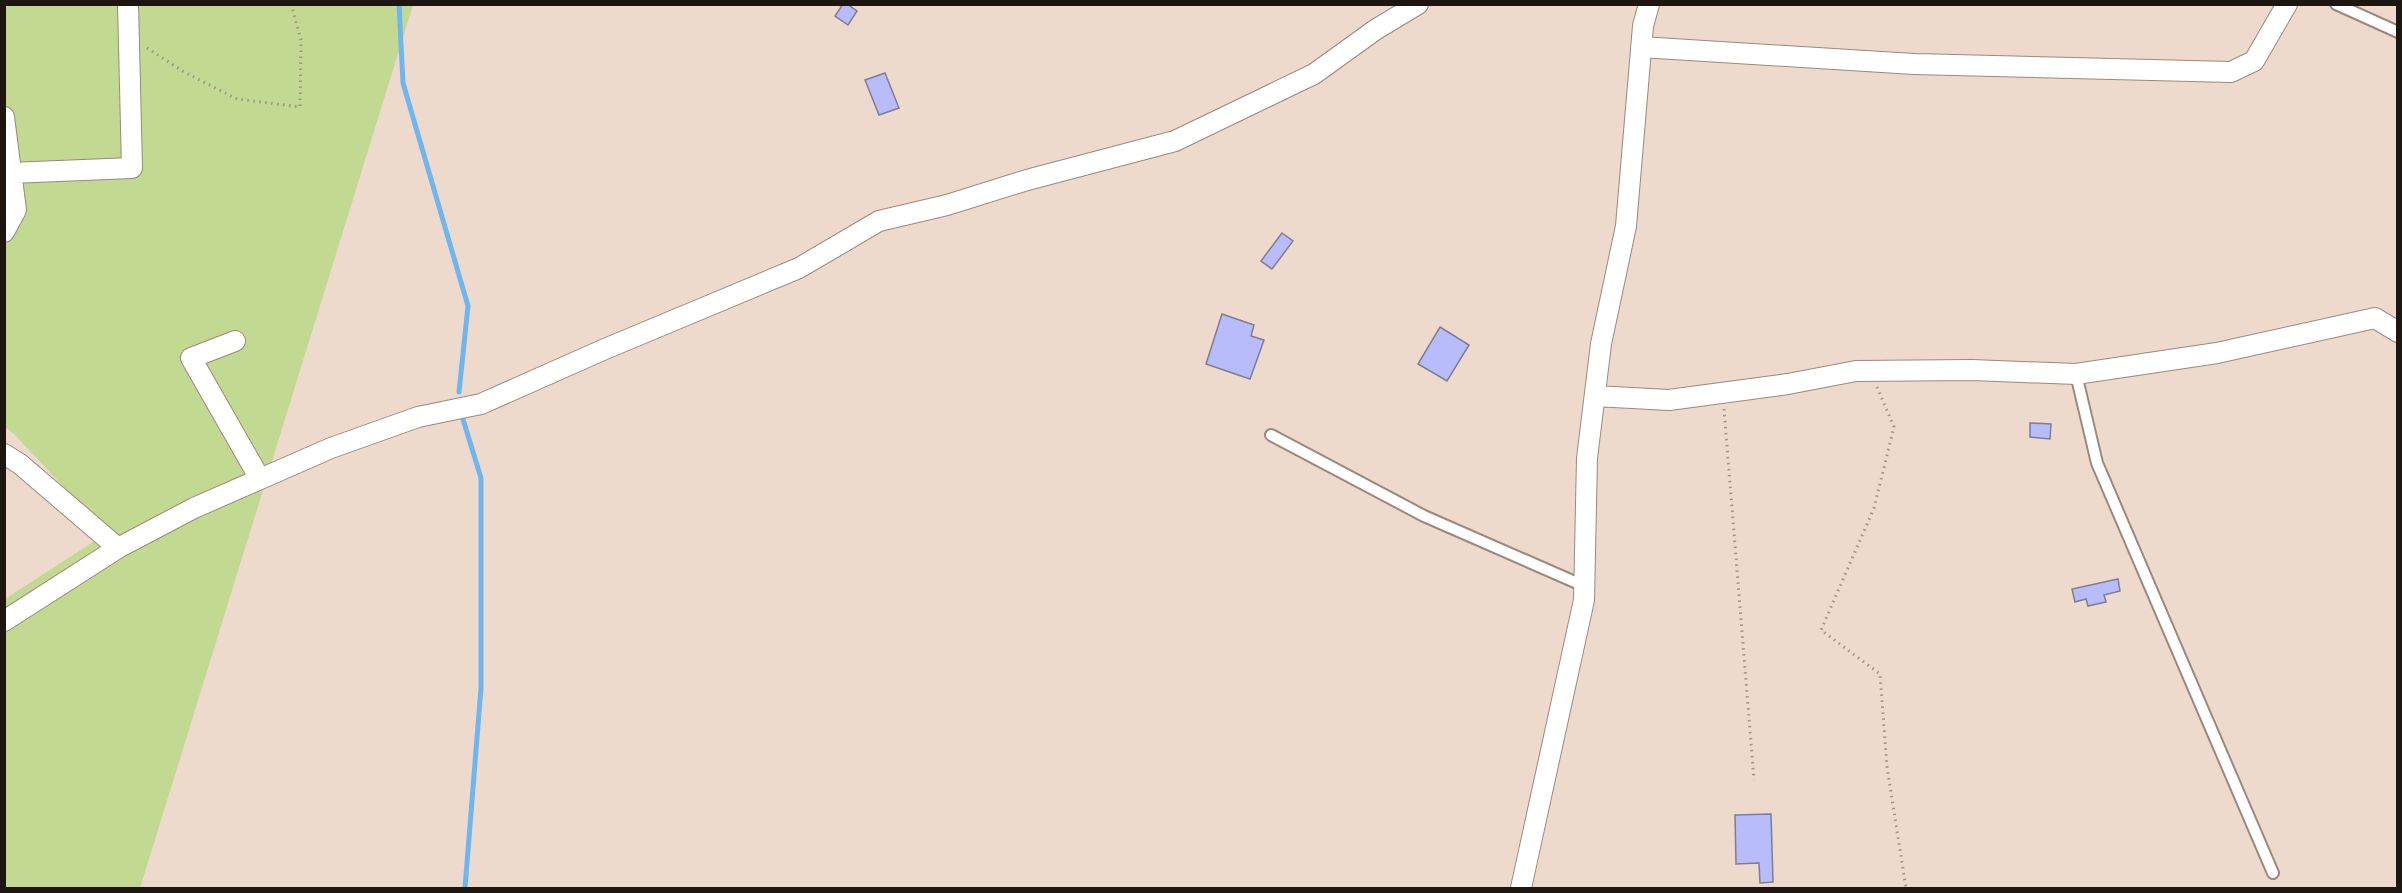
<svg xmlns="http://www.w3.org/2000/svg" width="2402" height="893" font-family="'Noto Sans',sans-serif">
	<style>
		.green { fill: #c1d991 }
		.lines { fill: none; stroke-linecap: round; stroke-linejoin: round }
		.stream { stroke: #6fb6ef; stroke-width: 5 }
		.building { fill: #b9bcfa; stroke: #7d7e92; stroke-width: 1.5 }
		.service-casing { stroke: #9b897b; stroke-width: 14 }
		.minor-casing { stroke: #9b897b; stroke-width: 22 }
		.path { stroke: #a29388; stroke-width: 3; stroke-dasharray: 1.5 4.5; stroke-linecap: butt }
		.service { stroke: #fff; stroke-width: 10 }
		.minor { stroke: #fff; stroke-width: 20 }
	</style>
	<rect width="100%" height="100%" fill="#eedacc"/>
	<path class="green" d="M5 5H413L140 888H5V599L107 533 15 435 5 427Z"/>
	<g class="lines">
		<path class="stream" d="M399 4 403 83 468 306 459 392
			M462 416 481 478V688L465 888"/>
	</g>
	<path class="building" d="M843 4H847L857 11 848 25 835 16Z
		M885 73 899 108 879 115 865 80Z
		M1282 233 1293 241 1272 269 1261 261Z
		M1222 314 1254 325 1251 336 1264 340 1250 379 1206 364Z
		M1440 327 1469 345 1447 381 1418 364Z
		M2030 423 2051 424 2050 439 2030 437Z
		M2118 579 2120 591 2104 595 2106 602 2088 606 2086 599 2075 602 2072 589Z
		M1771 814 1773 882 1760 883 1759 863 1736 864 1735 815Z"/>
	<g class="lines">
		<defs>
			<path id="service" d="M2336 4 2398 32
				M2076 374 2097 463 2273 873
				M1271 435 1424 516 1584 586"/>
			<path id="minor" d="M1641 47 1914 64 2231 72 2254 61 2287 4
				M4 117 16 210 4 232
				M10 173 132 168 128 4
				M235 341 191 358 260 479
				M1595 396 1669 400 1788 384 1856 371 1972 370 2076 374 2217 353 2375 318 2398 332
				M4 454 20 464 118 548
				M4 621 118 548 194 508 331 448 418 417 481 404 605 349 799 268 879 221 947 205 1027 180 1175 141 1314 74 1375 30 1418 4
				M1521 888 1584 600 1587 458 1601 344 1626 226 1643 26 1649 4"/>
		</defs>
		<use href="#service" class="service-casing"/>
		<use href="#minor" class="minor-casing"/>
		<path class="path" d="M147 48 184 72 237 99 300 107 301 40 291 4
			M1877 387 1894 427 1874 508 1821 630 1880 674 1887 767 1906 888
			M1724 409 1754 780"/>
		<use href="#service" class="service"/>
		<use href="#minor" class="minor"/>
	</g>
	<rect width="2402" height="893" fill="none" stroke="#1c1510" stroke-width="12"/>
</svg>
